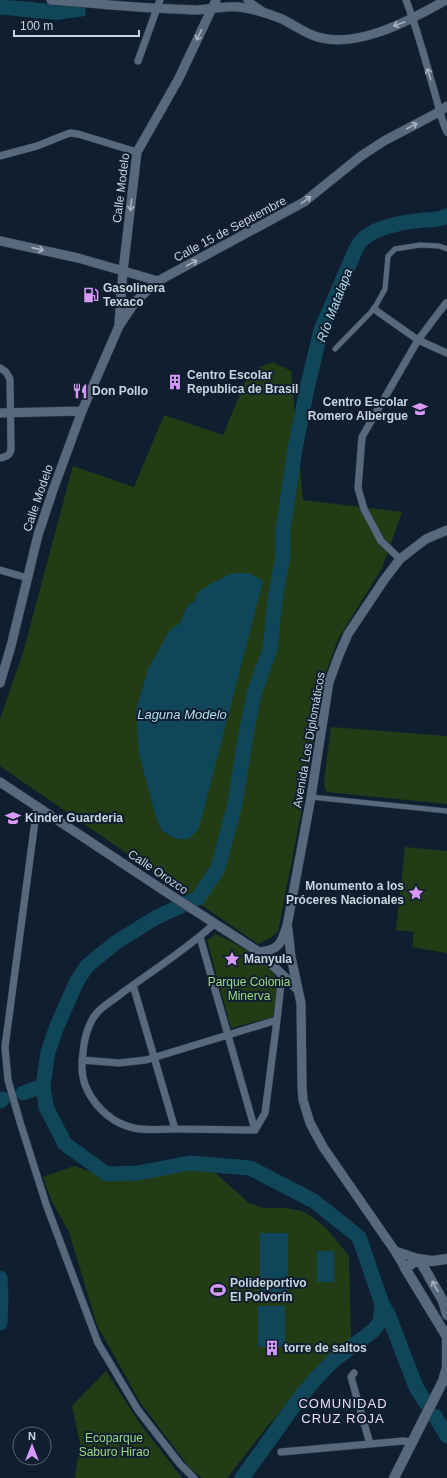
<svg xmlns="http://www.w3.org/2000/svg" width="447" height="1478" font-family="Arial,sans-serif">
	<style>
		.green { fill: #223d16 }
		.water { fill: #10465a }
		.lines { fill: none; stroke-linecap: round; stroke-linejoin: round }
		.river { stroke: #10465a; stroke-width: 15 }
		.pedestrian-casing { stroke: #303946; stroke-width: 6 }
		.minor-casing { stroke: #303946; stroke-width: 8 }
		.tertiary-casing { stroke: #303946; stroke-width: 10 }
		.secondary-casing { stroke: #303946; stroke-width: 11 }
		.pedestrian { stroke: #58697d; stroke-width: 5 }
		.minor { stroke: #58697d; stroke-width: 7 }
		.tertiary { stroke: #58697d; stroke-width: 9 }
		.secondary { stroke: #58697d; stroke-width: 10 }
		.oneway { stroke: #a8b3c1 }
		.labels { text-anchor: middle; stroke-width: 4; stroke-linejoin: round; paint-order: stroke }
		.street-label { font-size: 12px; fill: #cad3de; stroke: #101f2f }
		.poi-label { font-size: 12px; font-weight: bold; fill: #cad3de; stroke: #101f2f; text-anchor: start }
		.park-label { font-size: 12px; fill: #9bda80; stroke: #101f2f }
		.water-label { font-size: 13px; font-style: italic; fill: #b0dcf1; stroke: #101f2f }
		.neighbourhood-label { font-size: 13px; letter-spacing: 1px; fill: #eddcf7; stroke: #101f2f }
	</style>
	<rect width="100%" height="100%" fill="#101f2f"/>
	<path class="green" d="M273 362 291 371 303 500 402 512 382 568 338 639 323 681 309 773 278 931 272 937 258 944 0 766V719L23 653 73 466 134 487 164 415 223 435 247 377 260 367Z
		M331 727 447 736V804L327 792 325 789 324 781Z
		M405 847 447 851V953L412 947 414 932 396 930Z
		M216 934C233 943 274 961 277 983 279 991 274 1007 273 1017L231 1028 207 940Z
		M74 1166 103 1176 147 1175 189 1167 211 1169 249 1203 264 1208H286L302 1211 314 1218 326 1228 349 1256 351 1338 306 1383 266 1428 227 1478H202L189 1467 140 1402 97 1325 69 1232 52 1202 43 1177Z
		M106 1371 140 1424 182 1478H75L80 1443 72 1406Z"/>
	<path class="water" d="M16 1 86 7 85 16 57 20 15 16Z
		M233 573H249L263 581 199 828 189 839H176L162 831 156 817 139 754 136 710 148 669 170 630 180 623 187 606 195 601 197 593 212 583Z
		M260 1233H288V1298H260Z
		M317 1251H334V1282H317Z
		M258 1306H285V1347H258Z"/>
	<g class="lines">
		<path class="river" d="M0 7 35 10
			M23 1093 43 1086
			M0 1101 3 1099
			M0 1278 1 1296 0 1323
			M426 1403 416 1387 388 1314 382 1304 359 1237 314 1201 250 1168 190 1163 138 1173 107 1174 65 1144 46 1107 43 1086 48 1052 57 1026 77 981 87 966 115 943 155 918 198 898 218 868 235 804 245 740 254 694 270 649 276 593 283 556V530L295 449 308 384 321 330 355 251C357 247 359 243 362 240 375 227 404 222 423 220 431 220 439 220 447 216
			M435 1416 447 1436
			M242 1478 301 1396 321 1373 334 1360 374 1330 380 1322 382 1304"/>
		<defs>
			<path id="pedestrian" d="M335 349 374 309 385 289 388 256 395 249 420 245 439 246 447 249
				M311 797 447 811"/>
			<path id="minor" d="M247 0 263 11
				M406 0C418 31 426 63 435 94 439 107 441 120 447 132
				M138 61 160 0
				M0 156 37 146 62 136 70 133 78 134 137 152
				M374 309 418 340 447 353
				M0 368 6 372 10 379 11 448C11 455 6 457 0 458
				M400 559 381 541 364 509 358 488 362 437 418 340 446 303
				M0 570 28 578
				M37 806 5 1047 8 1080 20 1122 46 1204 98 1343 138 1410 180 1464 194 1478
				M214 924C186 950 153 970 122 993 114 1000 103 1005 96 1014 85 1028 83 1047 82 1065 81 1094 106 1122 134 1128 148 1131 162 1129 176 1129 203 1129 229 1130 255 1130
				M200 937 255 1130
				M133 985 175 1129
				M82 1060 119 1063 146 1060 277 1020 282 974
				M255 1130 265 1113 277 1020
				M354 1373 351 1377 370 1444
				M281 1452 403 1441 412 1442"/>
			<path id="tertiary" d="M51 0C92 3 133 8 175 9 182 9 189 10 196 10 211 9 224 6 239 7 254 9 268 13 282 19 292 24 302 31 312 35 353 52 411 20 446 0
				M0 241 78 258 158 281
				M119 323 123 271 137 152 178 80 216 0
				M0 413 82 411
				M0 683 11 646 38 535 53 490 82 411 119 326 136 301 158 281 304 202 361 156 384 141 439 112 447 106
				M0 782 163 890 259 952 297 989
				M288 929 291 957 301 1003 302 1085 303 1100 310 1123 323 1147 395 1251 405 1268
				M259 952C279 950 281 944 287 926L311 797 329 682 339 655 348 634 384 580 400 559 426 539 447 530
				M395 1251 419 1259"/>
			<path id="secondary" d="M419 1259 443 1301 447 1315
				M447 1337 405 1268 419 1259 432 1261 447 1259
				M394 1478 443 1381 447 1367V1333"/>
		</defs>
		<use href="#pedestrian" class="pedestrian-casing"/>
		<use href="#minor" class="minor-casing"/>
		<use href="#tertiary" class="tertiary-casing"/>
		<use href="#secondary" class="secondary-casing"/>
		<use href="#pedestrian" class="pedestrian"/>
		<use href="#minor" class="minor"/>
		<use href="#tertiary" class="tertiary"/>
		<use href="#secondary" class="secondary"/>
	</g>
	<defs><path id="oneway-shaft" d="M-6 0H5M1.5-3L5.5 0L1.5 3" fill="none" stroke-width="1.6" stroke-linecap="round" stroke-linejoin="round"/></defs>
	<g class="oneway">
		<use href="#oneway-shaft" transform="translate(399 24) rotate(160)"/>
		<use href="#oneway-shaft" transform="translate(199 35) rotate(115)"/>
		<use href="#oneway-shaft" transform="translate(429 74) rotate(-107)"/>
		<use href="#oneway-shaft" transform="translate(412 126) rotate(-28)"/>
		<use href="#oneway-shaft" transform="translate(306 200) rotate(-36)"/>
		<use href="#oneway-shaft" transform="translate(131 205) rotate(96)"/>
		<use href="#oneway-shaft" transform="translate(38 249) rotate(13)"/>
		<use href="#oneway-shaft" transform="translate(192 263) rotate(-28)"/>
		<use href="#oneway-shaft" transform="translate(435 1286) rotate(-119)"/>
	</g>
	<defs>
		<symbol id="fuel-bare" viewBox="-9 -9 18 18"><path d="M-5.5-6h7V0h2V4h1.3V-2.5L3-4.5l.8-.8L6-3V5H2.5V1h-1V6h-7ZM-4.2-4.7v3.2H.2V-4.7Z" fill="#d89af8" stroke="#101f2f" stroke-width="2.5" paint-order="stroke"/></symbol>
		<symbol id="building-bare" viewBox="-9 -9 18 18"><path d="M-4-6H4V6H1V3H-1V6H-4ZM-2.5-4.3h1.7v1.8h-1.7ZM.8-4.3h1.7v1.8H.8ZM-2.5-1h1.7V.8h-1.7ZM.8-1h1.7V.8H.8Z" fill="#d89af8" stroke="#101f2f" stroke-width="2.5" paint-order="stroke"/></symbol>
		<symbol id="restaurant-bare" viewBox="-9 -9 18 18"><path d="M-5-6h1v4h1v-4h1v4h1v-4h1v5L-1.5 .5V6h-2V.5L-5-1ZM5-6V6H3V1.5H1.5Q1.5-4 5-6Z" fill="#d89af8" stroke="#101f2f" stroke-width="2.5" paint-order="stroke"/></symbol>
		<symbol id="school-bare" viewBox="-9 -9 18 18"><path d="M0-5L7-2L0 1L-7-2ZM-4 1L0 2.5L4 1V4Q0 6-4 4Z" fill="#d89af8" stroke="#101f2f" stroke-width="2.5" paint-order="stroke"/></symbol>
		<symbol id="sight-bare" viewBox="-9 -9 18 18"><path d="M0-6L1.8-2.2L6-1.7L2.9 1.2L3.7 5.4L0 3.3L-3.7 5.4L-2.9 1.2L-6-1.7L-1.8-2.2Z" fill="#d89af8" stroke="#101f2f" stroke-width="2.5" paint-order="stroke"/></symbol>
		<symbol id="stadium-bare" viewBox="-9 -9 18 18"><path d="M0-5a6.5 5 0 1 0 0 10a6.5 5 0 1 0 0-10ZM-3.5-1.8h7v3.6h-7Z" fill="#d89af8" stroke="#101f2f" stroke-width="2.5" paint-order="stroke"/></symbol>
	</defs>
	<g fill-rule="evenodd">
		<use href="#fuel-bare" x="80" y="284" width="22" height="22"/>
		<use href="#building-bare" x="164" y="371" width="22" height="22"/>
		<use href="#restaurant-bare" x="69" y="380" width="22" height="22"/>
		<use href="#school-bare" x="409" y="398" width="22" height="22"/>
		<use href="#school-bare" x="2" y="807" width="22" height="22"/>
		<use href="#sight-bare" x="405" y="882" width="22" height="22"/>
		<use href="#sight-bare" x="221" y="948" width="22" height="22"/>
		<use href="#stadium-bare" x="207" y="1279" width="22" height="22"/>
		<use href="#building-bare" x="261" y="1337" width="22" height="22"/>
	</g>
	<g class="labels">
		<g class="street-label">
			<text transform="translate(121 188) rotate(-83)" y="4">Calle Modelo</text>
			<text transform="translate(230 229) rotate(-28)" y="4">Calle 15 de Septiembre</text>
			<text transform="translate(38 498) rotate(-71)" y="4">Calle Modelo</text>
			<text transform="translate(309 740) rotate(-80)" y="4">Avenida Los Diplomáticos</text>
			<text transform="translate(158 872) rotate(34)" y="4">Calle Orozco</text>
		</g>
		<g class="poi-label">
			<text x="103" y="292">Gasolinera<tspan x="103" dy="14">Texaco</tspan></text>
			<text x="187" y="379">Centro Escolar<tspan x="187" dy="14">Republica de Brasil</tspan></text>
			<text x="92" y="395">Don Pollo</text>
			<text x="408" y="406" text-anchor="end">Centro Escolar<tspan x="408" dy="14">Romero Albergue</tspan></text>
			<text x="25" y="822">Kinder Guarderia</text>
			<text x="404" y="890" text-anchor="end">Monumento a los<tspan x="404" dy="14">Próceres Nacionales</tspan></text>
			<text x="244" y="963">Manyula</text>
			<text x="230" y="1287">Polideportivo<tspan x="230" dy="14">El Polvorín</tspan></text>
			<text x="284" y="1352">torre de saltos</text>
		</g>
		<g class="park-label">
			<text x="249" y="986">Parque Colonia<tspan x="249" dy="14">Minerva</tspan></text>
			<text x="114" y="1442">Ecoparque<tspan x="114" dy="14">Saburo Hirao</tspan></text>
		</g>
		<g class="water-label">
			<text transform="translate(334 305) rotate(-69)" y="5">Río Matalapa</text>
			<text x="182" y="719">Laguna Modelo</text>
		</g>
		<g class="neighbourhood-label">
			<text x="343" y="1408">COMUNIDAD<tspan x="343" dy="15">CRUZ ROJA</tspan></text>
		</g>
	</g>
	<g transform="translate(32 1446)"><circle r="19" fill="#101f2f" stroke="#5a6775"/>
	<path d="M0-3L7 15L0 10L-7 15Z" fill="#d89af8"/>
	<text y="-6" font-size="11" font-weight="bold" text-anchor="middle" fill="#cad3de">N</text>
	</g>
	<path d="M14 30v6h125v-6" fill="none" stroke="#cad3de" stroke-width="2"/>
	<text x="20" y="30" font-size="12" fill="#cad3de" stroke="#101f2f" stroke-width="3" paint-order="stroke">100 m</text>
</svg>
